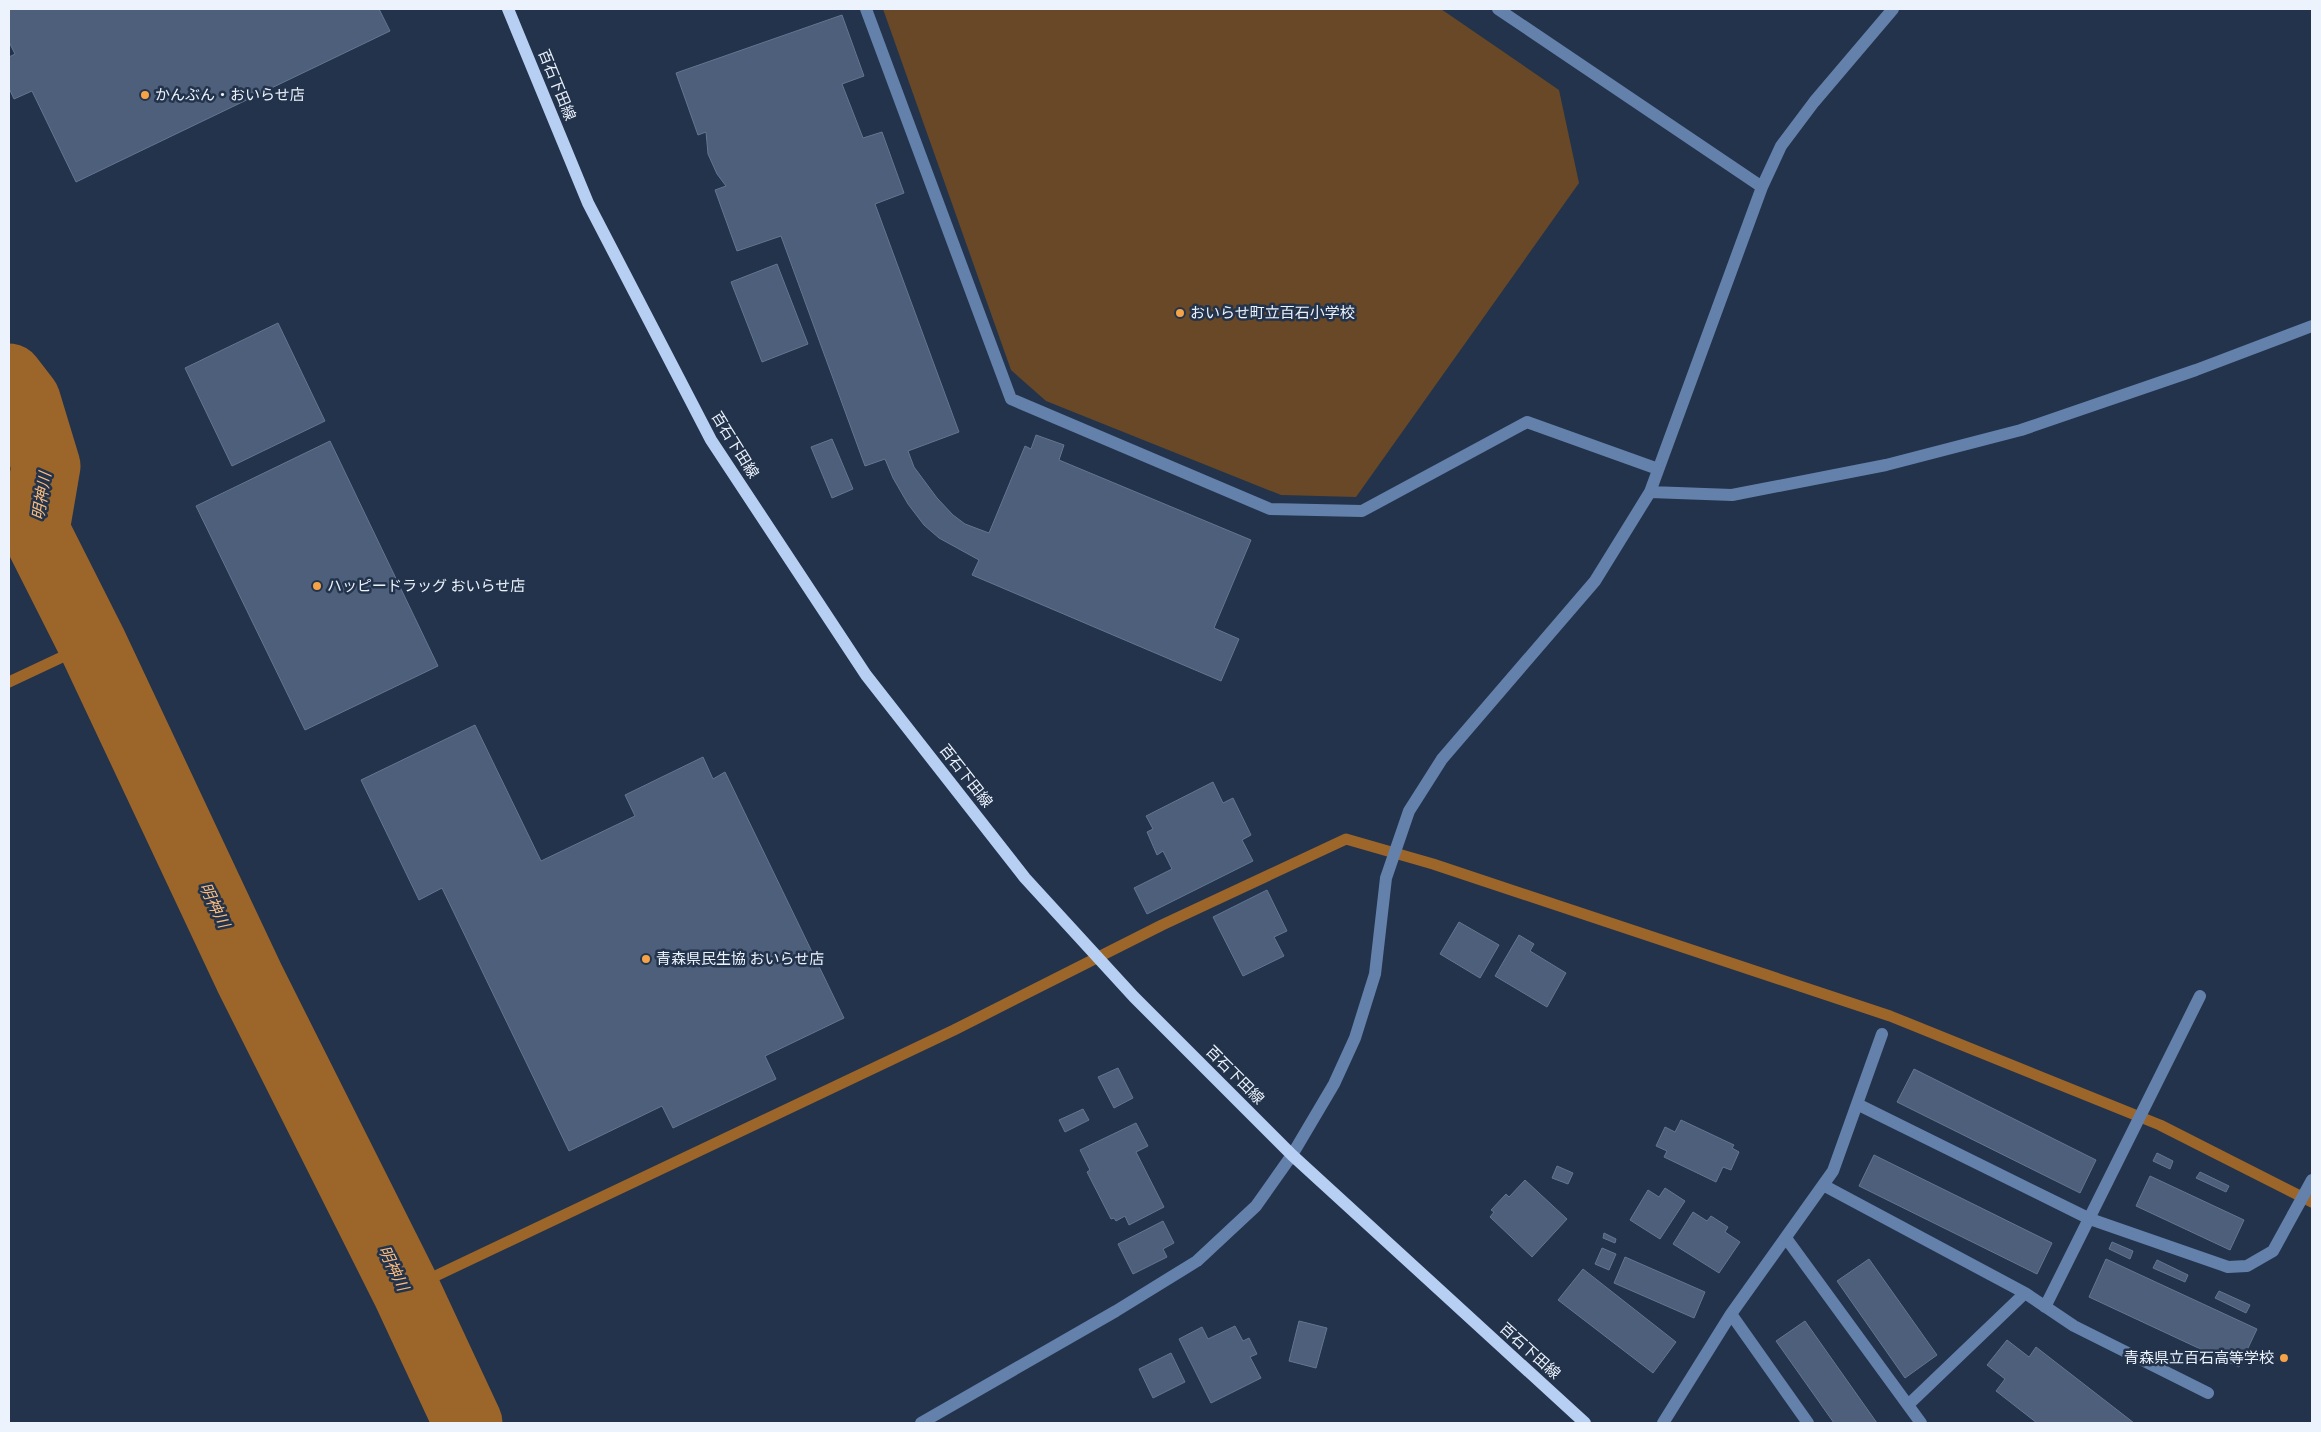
<svg xmlns="http://www.w3.org/2000/svg" width="2321" height="1432" font-family="'IBM Plex Sans','Noto Sans JP',sans-serif">
	<style>
		.green { fill: #684827 }
		.lines { fill: none; stroke-linecap: round; stroke-linejoin: round }
		.stream { stroke: #9c6529; stroke-width: 11 }
		.river { stroke: #9c6529; stroke-width: 69 }
		.building { fill: #4d5f7a; stroke: #637692 }
		.minor { stroke: #6481ab; stroke-width: 12 }
		.major { stroke: #b7cff2; stroke-width: 12 }
		.poi-dot { fill: #f6a246; stroke: #22334b; stroke-width: 2 }
		.labels { text-anchor: middle; stroke-width: 5; stroke-linejoin: round; paint-order: stroke }
		.street-label { font-size: 15px; fill: #edf3fd; stroke: #22334b }
		.poi-label { font-size: 15px; fill: #edf3fd; stroke: #22334b; text-anchor: start }
		.water-label { font-size: 16px; font-style: italic; fill: #f9bb7d; stroke: #22334b }
	</style>
	<rect width="100%" height="100%" fill="#22334b"/>
	<path class="green" d="M883 9H1441L1559 90 1579 183 1356 497 1281 495 1046 401 1011 370Z"/>
	<g class="lines">
		<path class="stream" d="M9 682 92 643
			M406 1290 954 1030 1162 925 1346 839 1433 864 1890 1016 2160 1125 2312 1202"/>
		<path class="river" d="M9 378 26 400 46 466 35 530 92 643 250 979 406 1290 468 1423"/>
	</g>
	<path class="building" d="M9 9H379L390 31 76 182 32 91 14 99 9 88V57L15 54 9 42Z
		M842 15 864 76 842 84 863 138 882 132 904 193 875 204 959 432 908 451 914 467 937 498 953 515 965 524 989 533 1025 446 1031 449 1036 435 1064 445 1059 460 1251 540 1214 628 1239 639 1221 681 972 575 979 560 939 538 924 525 908 504 893 478 885 459 865 466 781 236 737 251 715 190 726 186 717 174 708 154 706 132 698 135 676 73Z
		M777 264 808 344 762 362 731 282Z
		M278 323 325 421 232 466 185 368Z
		M832 439 853 489 832 498 811 447Z
		M330 441 438 666 305 730 196 506Z
		M475 725 541 861 635 816 625 795 703 757 713 779 725 772 844 1018 765 1056 776 1079 673 1128 662 1106 569 1151 442 888 419 900 361 780Z
		M1213 782 1223 803 1233 798 1251 835 1242 840 1253 861 1147 914 1134 888 1172 869 1163 851 1157 855 1147 832 1153 829 1146 816Z
		M1267 890 1287 931 1274 937 1284 956 1243 976 1213 917Z
		M1459 922 1499 945 1480 978 1440 954Z
		M1519 935 1534 944 1530 951 1566 973 1547 1007 1495 976Z
		M1118 1068 1133 1098 1114 1108 1098 1077Z
		M1914 1069 2096 1160 2080 1193 1897 1102Z
		M1083 1109 1089 1120 1065 1132 1059 1120Z
		M1681 1120 1734 1145 1732 1148 1739 1152 1731 1170 1723 1167 1716 1182 1664 1157 1667 1151 1656 1146 1665 1127 1675 1132Z
		M1136 1123 1148 1146 1136 1152 1164 1207 1129 1225 1125 1216 1116 1221 1114 1218 1111 1219 1087 1172 1090 1170 1080 1150Z
		M2157 1153 2173 1161 2170 1169 2153 1161Z
		M1874 1155 2052 1243 2037 1274 1859 1186Z
		M1557 1166 1573 1173 1568 1184 1552 1178Z
		M2200 1172 2229 1186 2226 1192 2196 1178Z
		M2150 1176 2244 1220 2230 1250 2136 1206Z
		M1525 1180 1567 1219 1532 1257 1490 1217 1494 1212 1491 1210 1506 1194 1509 1197Z
		M1665 1188 1685 1201 1660 1239 1630 1220 1648 1190 1659 1197Z
		M1693 1212 1707 1221 1711 1216 1728 1227 1725 1232 1740 1242 1719 1273 1673 1244Z
		M1163 1221 1174 1243 1163 1249 1167 1257 1133 1274 1118 1244Z
		M1604 1233 1616 1239 1615 1243 1603 1238Z
		M2112 1242 2133 1251 2130 1259 2109 1249Z
		M1602 1248 1616 1254 1609 1270 1595 1264Z
		M1625 1257 1705 1292 1694 1318 1614 1283Z
		M1869 1259 1937 1355 1905 1378 1837 1281Z
		M2106 1259 2257 1329 2239 1367 2089 1297Z
		M2157 1260 2188 1275 2185 1282 2153 1268Z
		M1583 1269 1676 1342 1653 1373 1558 1300Z
		M2219 1291 2250 1305 2246 1313 2215 1298Z
		M1299 1321 1327 1328 1316 1368 1289 1361Z
		M1805 1321 1877 1423H1834L1776 1341Z
		M1235 1326 1243 1341 1249 1338 1257 1354 1250 1357 1261 1378 1211 1403 1179 1339 1202 1327 1208 1339Z
		M2007 1340 2029 1357 2036 1347 2134 1423H2037L1996 1391 2005 1379 1987 1365Z
		M1171 1353 1185 1382 1153 1398 1139 1369Z"/>
	<g class="lines">
		<path class="minor" d="M866 9 1011 399 1270 509 1362 511 1527 422 1658 469
			M1498 9 1762 187
			M1650 492 1732 495 1886 465 2021 430 2196 370 2312 326
			M1857 1104 2090 1219 2228 1267 2247 1266 2273 1251 2312 1180
			M1823 1185 2025 1293 2074 1326 2208 1393
			M1786 1238 1921 1423
			M2045 1307 2200 996
			M1731 1314 1808 1423
			M1908 1405 2025 1293
			M921 1423 1116 1311 1197 1261 1256 1206 1292 1155 1334 1084 1355 1038 1375 974 1386 878 1409 811 1442 759 1595 581 1650 492 1762 187 1781 146 1814 102 1893 9
			M1663 1423 1731 1314 1833 1171 1882 1034"/>
		<path class="major" d="M508 9 588 203 711 440 866 675 1025 878 1134 997 1292 1155 1585 1423"/>
	</g>
	<g class="poi-dot">
		<circle cx="145" cy="95" r="5"/>
		<circle cx="1180" cy="313" r="5"/>
		<circle cx="317" cy="586" r="5"/>
		<circle cx="646" cy="959" r="5"/>
		<circle cx="2284" cy="1358" r="5"/>
	</g>
	<g class="labels">
		<g class="street-label">
			<text transform="translate(557 85) rotate(68)" y="5">百石下田線</text>
			<text transform="translate(735 445) rotate(58)" y="5">百石下田線</text>
			<text transform="translate(966 776) rotate(52)" y="5">百石下田線</text>
			<text transform="translate(1235 1075) rotate(45)" y="5">百石下田線</text>
			<text transform="translate(1530 1351) rotate(42)" y="5">百石下田線</text>
		</g>
		<g class="poi-label">
			<text x="155" y="100">かんぶん・おいらせ店</text>
			<text x="1190" y="318">おいらせ町立百石小学校</text>
			<text x="327" y="591">ハッピードラッグ おいらせ店</text>
			<text x="656" y="964">青森県民生協 おいらせ店</text>
			<text x="2274" y="1363" text-anchor="end">青森県立百石高等学校</text>
		</g>
		<g class="water-label">
			<text transform="translate(41 496) rotate(-81)" y="6">明神川</text>
			<text transform="translate(215 905) rotate(64)" y="6">明神川</text>
			<text transform="translate(394 1268) rotate(64)" y="6">明神川</text>
		</g>
	</g>
	<rect width="2321" height="1432" fill="none" stroke="#edf3fd" stroke-width="20"/>
</svg>
